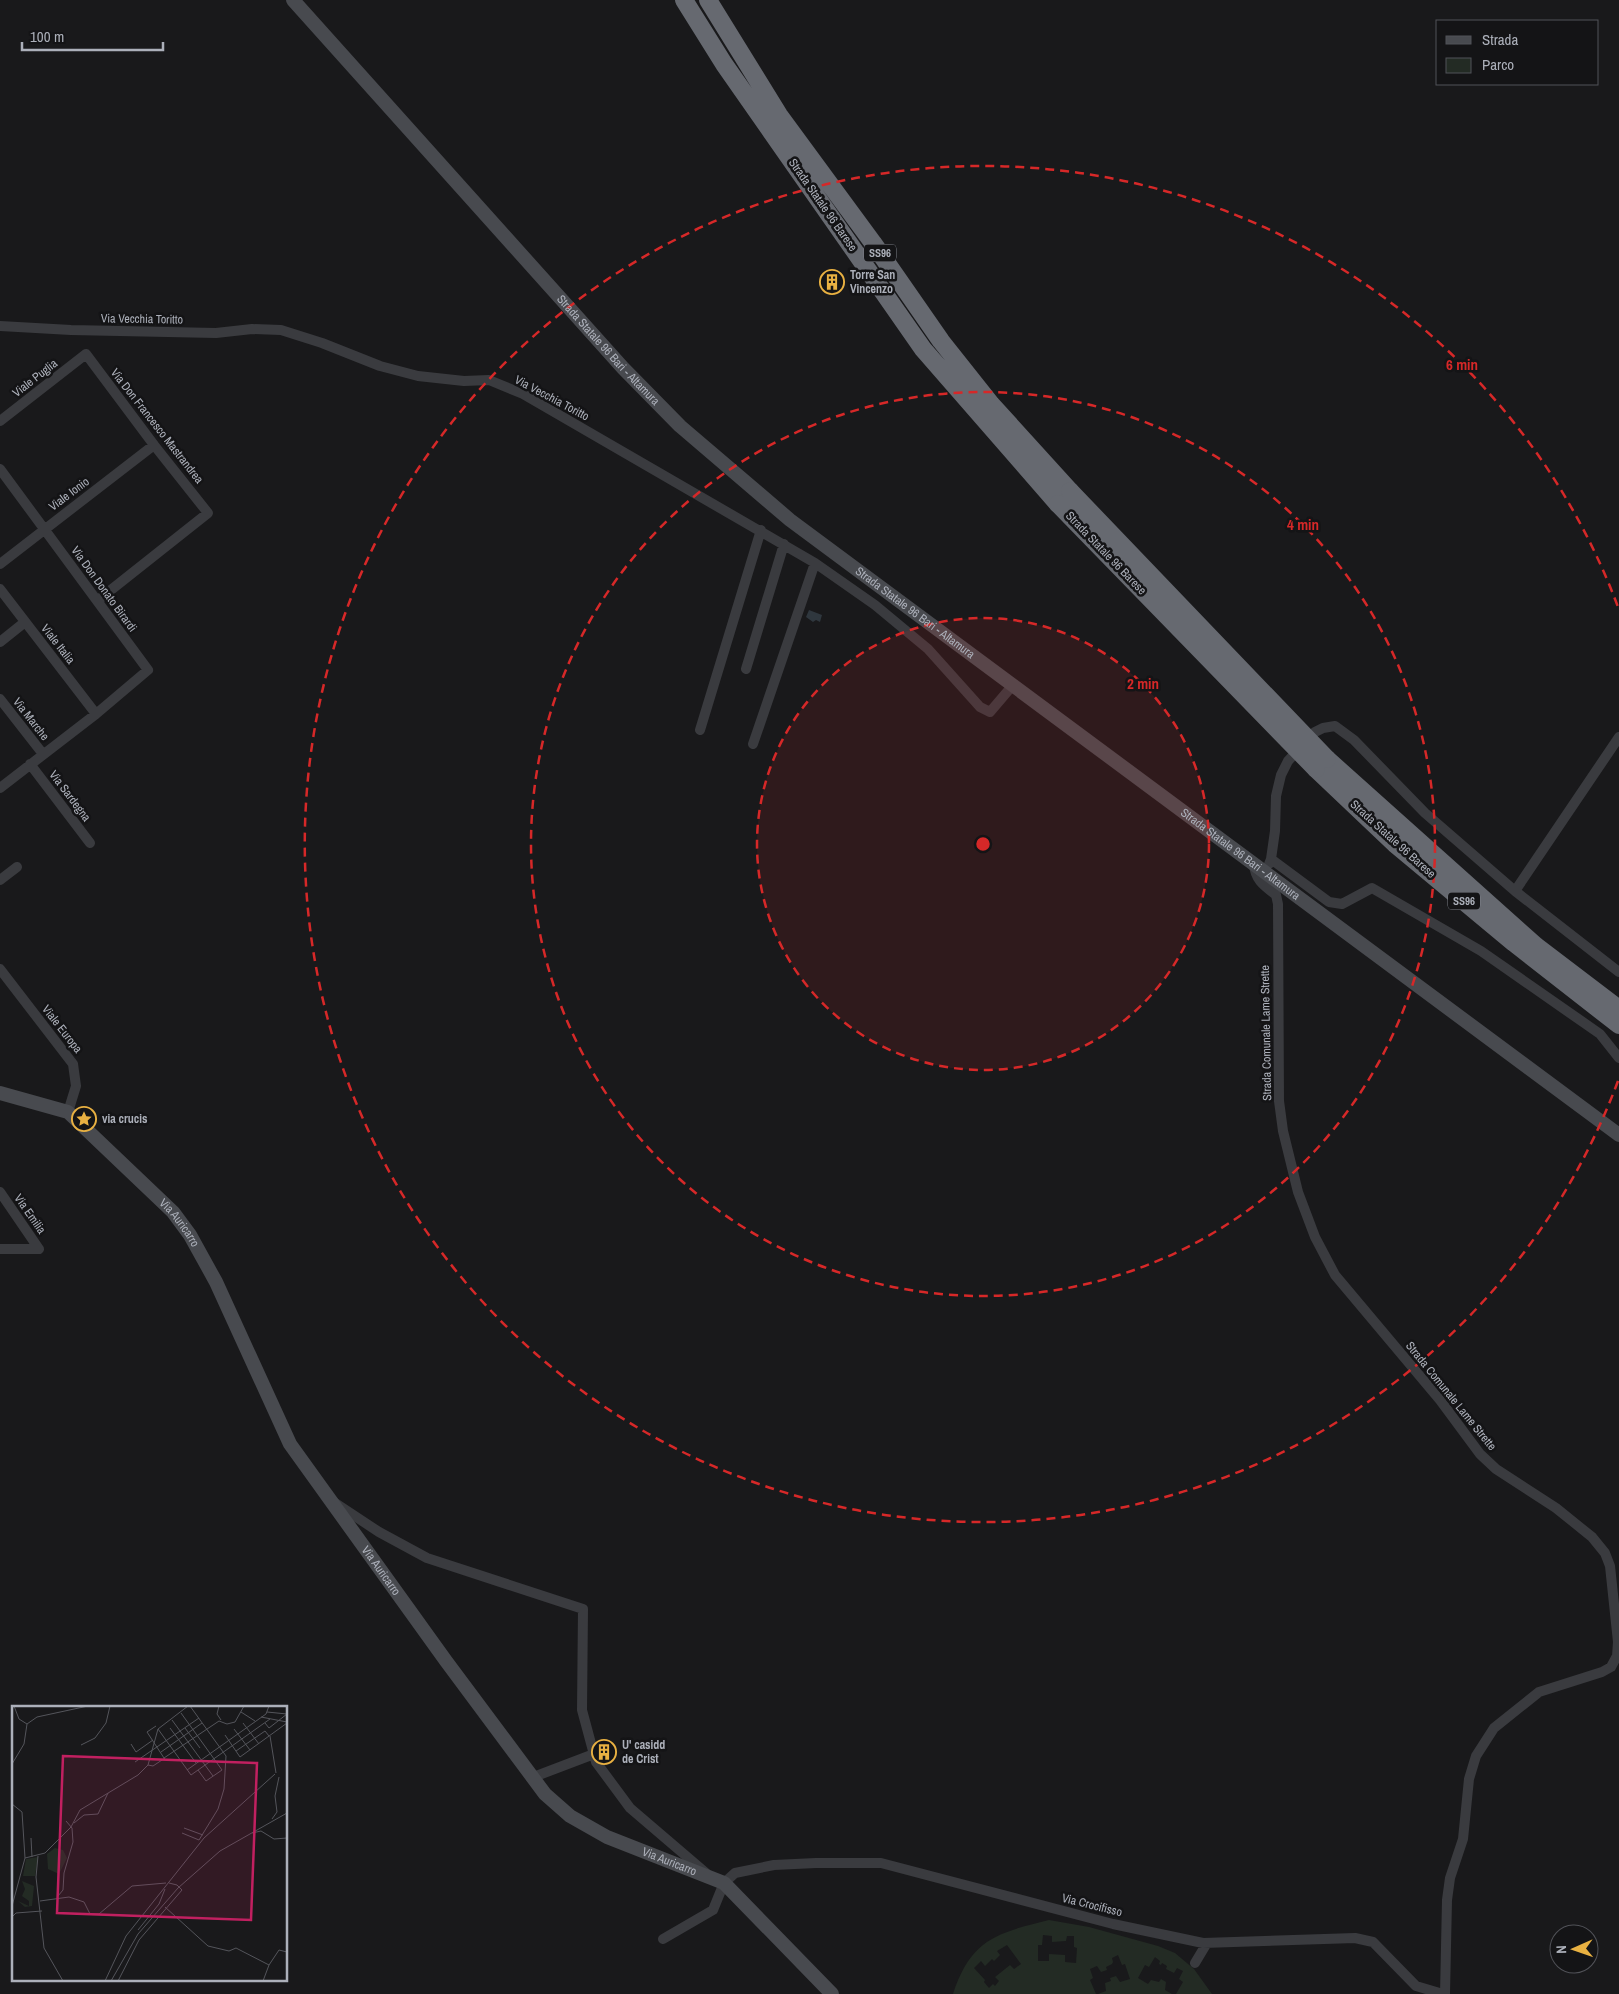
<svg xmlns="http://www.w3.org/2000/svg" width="1619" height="1994" font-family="'Archivo Narrow',sans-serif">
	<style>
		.green { fill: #232b24; fill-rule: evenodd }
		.water { fill: #2f373e }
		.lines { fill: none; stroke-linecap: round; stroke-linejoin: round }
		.street { stroke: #3a3b3f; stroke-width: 10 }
		.secondary { stroke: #484a4f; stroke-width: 14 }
		.highway { stroke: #666970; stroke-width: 18 }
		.highway-bridge { stroke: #666970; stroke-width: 18 }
		.ring { fill: none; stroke: #d62828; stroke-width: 2.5; stroke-dasharray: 9 6 }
		.labels { text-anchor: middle; stroke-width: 5; stroke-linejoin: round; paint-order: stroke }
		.shield { fill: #141416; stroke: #7e8189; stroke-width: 1 }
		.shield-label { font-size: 11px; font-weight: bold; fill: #acb0ba }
		.street-label { font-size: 12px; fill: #acb0ba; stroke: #141416 }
		.poi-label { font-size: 12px; font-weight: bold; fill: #acb0ba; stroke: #141416; text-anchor: start }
		.inset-road { fill: none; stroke: #54555b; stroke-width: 1 }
		.view { fill: #c12060; fill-opacity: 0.15; stroke: #c12060; stroke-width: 2.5 }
		.inset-edge { fill: none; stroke: #acb0ba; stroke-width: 2.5 }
		.centre { fill: #d62828; stroke: #141416; stroke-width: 2.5 }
		.ring-label { font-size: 15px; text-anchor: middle; font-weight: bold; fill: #d62828; stroke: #141416; stroke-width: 5; stroke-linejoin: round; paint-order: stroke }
	</style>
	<rect width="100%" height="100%" fill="#19191b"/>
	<path class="green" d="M1049 1920 1089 1927 1158 1946 1175 1953 1194 1969 1212 1994H1176L1183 1982 1179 1979 1183 1971 1177 1968 1174 1973 1166 1969 1167 1966 1162 1963 1161 1965 1159 1964 1160 1961 1155 1957 1149 1967 1145 1965 1138 1978 1148 1984 1151 1980 1159 1982 1161 1979 1166 1982 1165 1990 1172 1994H1098L1106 1991 1105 1983 1111 1981 1110 1978 1116 1976 1120 1982 1130 1979 1125 1964 1122 1965 1118 1955 1112 1958 1113 1962 1112 1964 1106 1967 1107 1970 1101 1972 1097 1966 1090 1969 1093 1978 1090 1980 1096 1994H953C971 1939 997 1933 1049 1920ZM1043 1935 1052 1936V1942L1066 1941 1067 1936H1074V1947L1077 1948 1076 1963 1065 1962V1955L1049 1954V1961H1038V1945H1042ZM1007 1945 1021 1964 1014 1969 1010 1965 995 1977 999 1981 995 1986 993 1984 989 1988 984 1982 985 1980 974 1968 981 1961 985 1966 992 1959 994 1961 1000 1955 997 1951Z"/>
	<path class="water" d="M809 610 822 615 820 622 816 620 813 622 806 617Z"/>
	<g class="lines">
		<path class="street" d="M0 326 71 330 216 333 252 329 281 330 322 343 380 366 418 376 464 381 489 380 523 394 815 563 875 605 928 649 980 707 990 712 1013 685
			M0 421 86 354 154 445 208 513 97 601
			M0 469 148 670 96 714 0 788
			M0 564 154 445
			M0 589 96 714
			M0 642 25 622
			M746 669 784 544
			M0 699 43 754
			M700 730 761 530
			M753 744 815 563
			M30 764 90 843
			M1271 859 1275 831 1276 796 1281 775 1288 761 1315 732 1323 728 1335 726 1354 740 1425 813 1515 891 1619 972
			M1254 864C1255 880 1264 886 1276 895L1278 904 1279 1101 1283 1131 1298 1192 1315 1237 1335 1275 1440 1400 1480 1454 1496 1469 1556 1508 1592 1537 1605 1553 1610 1566 1618 1642 1617 1656 1611 1667 1602 1672 1539 1692 1494 1728 1476 1756 1469 1779 1463 1839 1450 1878 1447 1900 1445 1994
			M1269 864 1271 859 1329 902 1342 904 1372 888 1481 951 1600 1034 1619 1058
			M0 880 17 867
			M1515 891 1619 737
			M0 969 73 1064 76 1086 68 1112
			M0 1192 39 1249
			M0 1249H39
			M335 1503 379 1532 427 1558 583 1609 582 1710 596 1762 630 1808 706 1873
			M531 1778 594 1754
			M663 1939 713 1910 724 1883 735 1873 774 1865 816 1863H881L1113 1924 1203 1943 1355 1938 1373 1942 1416 1986 1443 1994
			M1195 1963 1207 1943"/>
		<g class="secondary">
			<path id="s1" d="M293 0 623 368 680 426 790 520 1619 1135"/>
			<path id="s2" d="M0 1093 68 1112 173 1212 190 1235 216 1282 290 1444 446 1661 545 1794 570 1816 607 1837 724 1883 832 1994"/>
		</g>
		<path class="highway" d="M684 0 724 64 923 349 1058 504
			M708 0 779 115 873 243 941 341 991 404 1070 491
			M1327 759 1536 946 1619 1009
			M1316 769 1395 844 1514 943 1619 1025"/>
		<path class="highway-bridge" d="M1070 491 1327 759
			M1058 504 1316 769"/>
	</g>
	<circle cx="983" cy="844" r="226" fill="#d62828" fill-opacity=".12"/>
	<g class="ring">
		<circle cx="983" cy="844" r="226"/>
		<circle cx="983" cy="844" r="452"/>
		<path d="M1618 1081A678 678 0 1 1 1618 607"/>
	</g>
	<defs>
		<symbol id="building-ring" viewBox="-11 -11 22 22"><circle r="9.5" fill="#141416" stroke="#e9b142" stroke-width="1.5"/><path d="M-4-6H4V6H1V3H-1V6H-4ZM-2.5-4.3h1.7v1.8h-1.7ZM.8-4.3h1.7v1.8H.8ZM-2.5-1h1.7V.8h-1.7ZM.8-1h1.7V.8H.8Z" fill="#e9b142"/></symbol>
		<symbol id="sight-ring" viewBox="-11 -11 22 22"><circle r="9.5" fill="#141416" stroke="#e9b142" stroke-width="1.5"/><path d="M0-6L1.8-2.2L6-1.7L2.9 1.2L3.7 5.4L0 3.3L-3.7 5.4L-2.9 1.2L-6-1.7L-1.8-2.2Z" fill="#e9b142"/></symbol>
	</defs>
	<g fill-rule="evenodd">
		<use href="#building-ring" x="818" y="268" width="28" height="28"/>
		<use href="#sight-ring" x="70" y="1105" width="28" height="28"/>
		<use href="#building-ring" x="590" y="1738" width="28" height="28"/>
	</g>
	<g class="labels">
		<g class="shield">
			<rect x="864" y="244.5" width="32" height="17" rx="4"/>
			<rect x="1448" y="892.5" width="32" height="17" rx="4"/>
		</g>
		<g class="shield-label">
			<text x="880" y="257">SS96</text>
			<text x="1464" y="905">SS96</text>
		</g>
		<g class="street-label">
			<text transform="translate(823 205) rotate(55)" y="4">Strada Statale 96 Barese</text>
			<text transform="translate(142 319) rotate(1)" y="4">Via Vecchia Toritto</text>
			<text dy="4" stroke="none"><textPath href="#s1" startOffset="471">Strada Statale 96 Bari - Altamura</textPath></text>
			<text transform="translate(35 378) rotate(-38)" y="4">Viale Puglia</text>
			<text transform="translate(552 398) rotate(28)" y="4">Via Vecchia Toritto</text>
			<text transform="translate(157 426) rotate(52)" y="4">Via Don Francesco Mastrandrea</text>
			<text transform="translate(69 494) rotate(-37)" y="4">Viale Ionio</text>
			<text transform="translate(1106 553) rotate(46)" y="4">Strada Statale 96 Barese</text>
			<text transform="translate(104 589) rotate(54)" y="4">Via Don Donato Birardi</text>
			<text dy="4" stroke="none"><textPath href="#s1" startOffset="876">Strada Statale 96 Bari - Altamura</textPath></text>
			<text transform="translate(58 644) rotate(52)" y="4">Viale Italia</text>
			<text transform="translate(31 719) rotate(52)" y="4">Via Marche</text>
			<text transform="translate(70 796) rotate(53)" y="4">Via Sardegna</text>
			<text transform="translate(1393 839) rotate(42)" y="4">Strada Statale 96 Barese</text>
			<text dy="4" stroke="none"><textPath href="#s1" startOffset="1281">Strada Statale 96 Bari - Altamura</textPath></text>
			<text transform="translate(62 1029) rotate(52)" y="4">Viale Europa</text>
			<text transform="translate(1266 1033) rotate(-91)" y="4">Strada Comunale Lame Strette</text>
			<text transform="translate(30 1214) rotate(55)" y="4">Via Emilia</text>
			<text dy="4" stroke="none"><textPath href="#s2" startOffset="228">Via Auricarro</textPath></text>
			<text transform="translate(1451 1396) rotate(51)" y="4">Strada Comunale Lame Strette</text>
			<text dy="4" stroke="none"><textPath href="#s2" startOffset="632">Via Auricarro</textPath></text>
			<text dy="4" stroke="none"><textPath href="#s2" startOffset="1052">Via Auricarro</textPath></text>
			<text transform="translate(1092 1905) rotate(14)" y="4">Via Crocifisso</text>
		</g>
		<g class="poi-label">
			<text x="850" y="279">Torre San<tspan x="850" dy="14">Vincenzo</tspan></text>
			<text x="102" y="1123">via crucis</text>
			<text x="622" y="1749">U' casidd<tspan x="622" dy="14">de Crist</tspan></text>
		</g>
	</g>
	<g transform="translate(12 1706)">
		<rect width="275" height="275" fill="#19191b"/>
		<path d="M43 142 51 144 55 152 47 168 36 163 35 148ZM26 151 23 170H11L14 153ZM10 175 22 180 20 200 13 201 6 195 17 200V195L10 190 13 183Z" fill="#232b24"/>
		<path class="inset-road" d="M2 0 7 13 15 18M178 0 214 50 212 83 206 103 187 134M207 0 205 8 209 14M229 6 243 15M255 6 275 8M169 7 210 64 194 75 186 64M249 11 275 16M160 14 201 70M231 17 247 38M253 17 257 22 275 8M144 20 135 26 152 52M158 22 184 57M173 22 188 42M146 23 179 69 258 13M222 23 238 44M213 29 228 51 275 17M258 30 264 67M119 38 124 46 141 34M69 39 83 32 94 17 98 0M224 45 253 25 257 30M149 46 190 17M152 52 207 15 215 18 223 16 232 0M123 56 187 12M0 58 12 38 15 18 25 11 76 0M136 59 141 60 153 52M175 64 254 8 257 0M0 98 10 106 13 152 0 200M260 113 265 106 263 90 267 71M62 117 72 109 86 108 96 87M172 122 191 129M170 127 187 134M240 127 249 125 262 133 275 132M19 132 20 151M26 150 24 171 32 242 51 275M13 152 33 147 59 121 68 104 126 69 136 59 146 23 176 0M46 190 51 184 52 167 61 136 60 122 54 115M28 195 57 191 72 196 78 208H87L120 180 154 177M153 201 196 240 217 245 224 242 257 259 267 244 275 246M0 211 4 207 30 205M126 224 147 198 153 183M93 275 114 230 192 132 263 68M99 275 126 228 166 182 208 145 275 107M106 275 127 234 170 184 165 179 157 177M251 275 257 259"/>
		<path class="view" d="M51 50 245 57 239 214 45 207Z"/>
		<rect width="275" height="275" class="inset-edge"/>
	</g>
	<circle cx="983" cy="844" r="8" class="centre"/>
	<g class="ring-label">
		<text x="1462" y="370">6 min</text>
		<text x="1303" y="530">4 min</text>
		<text x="1143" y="689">2 min</text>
	</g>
	<rect x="1436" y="20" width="162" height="65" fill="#141416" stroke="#515258"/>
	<rect x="1446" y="36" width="25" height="8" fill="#484a4f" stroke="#515258"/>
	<text x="1482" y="45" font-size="15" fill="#acb0ba">Strada</text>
	<rect x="1446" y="58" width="25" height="15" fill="#232b24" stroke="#515258"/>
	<text x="1482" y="70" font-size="15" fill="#acb0ba">Parco</text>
	<g transform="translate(1574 1949) rotate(268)"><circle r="24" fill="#141416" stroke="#515258"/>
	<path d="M0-4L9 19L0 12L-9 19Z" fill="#e9b142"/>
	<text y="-8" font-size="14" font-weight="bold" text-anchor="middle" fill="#acb0ba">N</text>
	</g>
	<path d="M22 42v8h141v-8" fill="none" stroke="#acb0ba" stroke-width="2.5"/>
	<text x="30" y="42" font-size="15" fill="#acb0ba" stroke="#141416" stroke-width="4" paint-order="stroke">100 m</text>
</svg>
